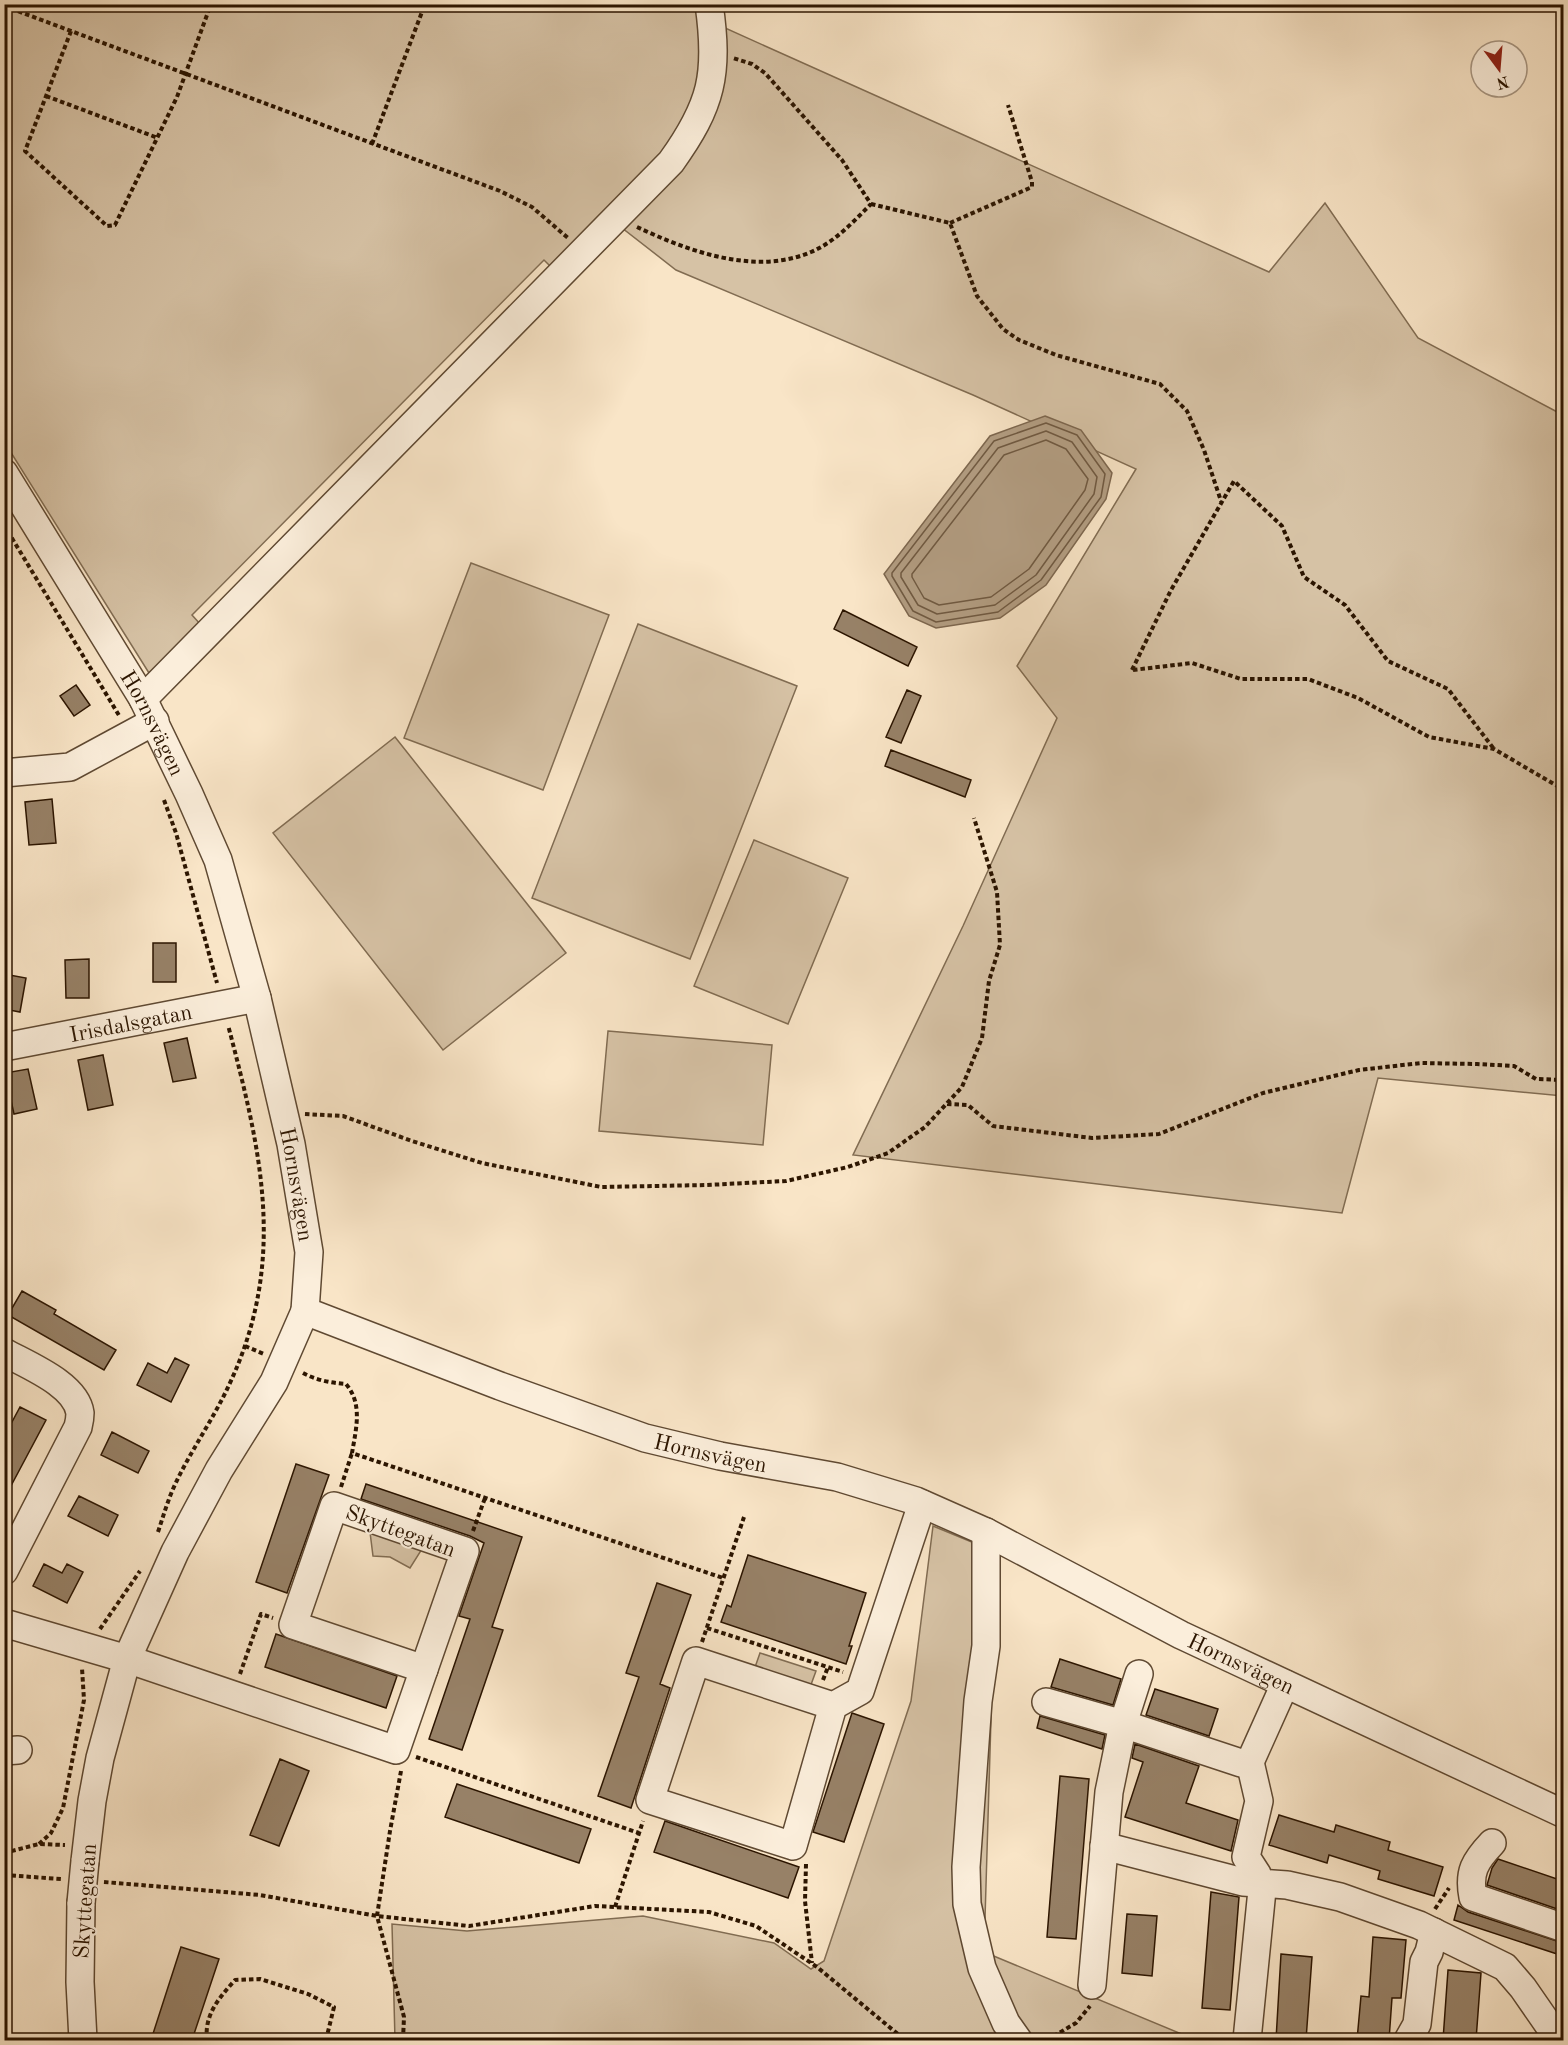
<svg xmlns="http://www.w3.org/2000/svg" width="1568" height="2045" font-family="'Old Standard TT',serif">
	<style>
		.green { fill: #d6c2a5; stroke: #816c52; stroke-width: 1.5 }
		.water { fill: #b39e83; stroke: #7d674f; stroke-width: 1.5 }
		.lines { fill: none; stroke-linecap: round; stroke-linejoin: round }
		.shore { stroke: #705a42; stroke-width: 1.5 }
		.building { fill: #978167; stroke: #2c1500; stroke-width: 1.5 }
		.minor-casing { stroke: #5f4932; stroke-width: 30 }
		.path { stroke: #2c1500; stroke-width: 4; stroke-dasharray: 4.5 3; stroke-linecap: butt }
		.minor { stroke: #fbeedb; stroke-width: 27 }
		.minor-bridge-casing { stroke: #5f4932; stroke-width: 30; stroke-linecap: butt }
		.minor-bridge { stroke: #fbeedb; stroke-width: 27 }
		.labels { text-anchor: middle; stroke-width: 4.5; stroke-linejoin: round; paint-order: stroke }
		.street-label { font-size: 22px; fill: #2c1500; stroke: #fbeedb }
	</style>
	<rect width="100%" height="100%" fill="#f9e5c7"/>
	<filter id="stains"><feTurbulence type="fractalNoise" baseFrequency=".00333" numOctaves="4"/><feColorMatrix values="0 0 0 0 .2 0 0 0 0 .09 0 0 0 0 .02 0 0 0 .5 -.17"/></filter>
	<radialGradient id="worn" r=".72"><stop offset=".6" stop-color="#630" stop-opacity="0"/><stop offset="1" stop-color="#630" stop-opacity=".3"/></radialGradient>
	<path class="green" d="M5 5H712L725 28 1269 272 1325 203 1418 338 1563 415V1096L1378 1078 1342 1213 853 1155 963 926 1057 718 1017 666 1136 469 973 395 676 270 604 214 553 269 544 260 192 615 201 625 149 673 5 443Z
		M471 563 609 615 543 790 404 738Z
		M638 624 797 686 690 959 532 898Z
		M395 737 566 953 443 1050 273 833Z
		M754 840 848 878 788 1024 694 986Z
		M608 1031 772 1045 763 1145 599 1131Z
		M933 1526 996 1552 984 1952 1196 2040H395L392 1924 467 1931 643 1916 774 1943 811 1969 824 1961 911 1701Z
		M370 1532 422 1549 410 1568 390 1557 373 1556Z
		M760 1653 816 1671 809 1690 753 1673Z"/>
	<path class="water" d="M1045 416 1081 430 1112 473 1106 499 1046 585 1000 618 936 628 909 616 884 574 990 436Z"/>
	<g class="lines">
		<path class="shore" d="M1046 423 1077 435 1105 474 1101 497 1041 580 998 612 936 622 913 611 892 576V573L994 441Z
			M1046 431 1072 442 1097 477 1094 494 1036 575 995 605 937 614 918 605 901 577V573L998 448Z
			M1046 440 1066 449 1088 479 1085 490 1029 569 991 597 939 605 924 598 912 577V574L1004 455Z"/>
	</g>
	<path class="building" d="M843 610 917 647 908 666 834 629Z
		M76 685 90 705 74 716 60 696Z
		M907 690 921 696 901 743 886 737Z
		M891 750 971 780 965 797 885 766Z
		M52 799 56 843 29 845 25 802Z
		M153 943H176V982H153Z
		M89 959V998H66L65 960Z
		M4 974 26 978 20 1012 4 1009Z
		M187 1038 196 1078 173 1082 164 1043Z
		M103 1055 113 1105 88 1110 78 1060Z
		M28 1069 37 1109 14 1114 5 1073Z
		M22 1291 56 1310 54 1314 116 1350 104 1370 8 1315Z
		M175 1358 189 1365 171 1402 137 1385 148 1363 167 1373Z
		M20 1407 46 1420 4 1499V1437Z
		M112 1432 149 1451 138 1473 101 1455Z
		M296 1464 329 1475 287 1593 256 1582Z
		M366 1484 522 1537 492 1627 503 1630 462 1750 429 1739 470 1619 459 1616 484 1543 470 1536 361 1499Z
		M79 1496 118 1515 108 1536 68 1516Z
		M748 1555 866 1593 849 1646H852L846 1664 721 1622 727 1605 731 1607Z
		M44 1564 62 1573 67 1564 83 1572 67 1603 33 1586Z
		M657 1583 691 1595 660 1684 670 1688 631 1808 598 1796 639 1677 626 1673Z
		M276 1634 397 1676 386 1708 265 1667Z
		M1060 1659 1121 1679 1113 1705 1051 1687Z
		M1155 1689 1218 1709 1209 1736 1146 1715Z
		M852 1713 884 1724 844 1842 813 1832Z
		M1040 1716 1105 1735 1102 1749 1037 1728Z
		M1135 1744 1199 1766 1186 1803 1238 1820 1231 1851 1125 1817 1143 1762 1132 1758Z
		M280 1759 309 1771 279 1846 250 1835Z
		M1060 1776 1089 1779 1076 1939 1047 1937Z
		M457 1784 591 1829 579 1863 445 1817Z
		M1279 1815 1334 1832 1336 1825 1390 1842 1388 1850 1443 1867 1434 1896 1378 1879 1380 1871 1329 1855 1327 1863 1269 1845Z
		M665 1821 799 1867 788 1898 654 1852Z
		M1498 1859 1563 1881V1911L1487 1885 1492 1868Z
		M1211 1892 1239 1897 1230 2010 1202 2008Z
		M1458 1905 1468 1912 1563 1943V1956L1454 1920Z
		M1127 1914 1157 1916 1152 1976 1122 1973Z
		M1373 1937 1406 1940 1401 1998H1392L1389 2040H1357L1361 1996 1369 1997Z
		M181 1947 219 1959 192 2040H151Z
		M1281 1954 1312 1957 1306 2040H1276Z
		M1448 1970 1481 1973 1476 2040H1443Z"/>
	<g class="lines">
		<defs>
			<g id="minor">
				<path id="s1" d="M4 473 143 699 189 794 218 860 257 998 291 1144 309 1252 305 1311 500 1386 645 1438 720 1456 837 1477 916 1501 986 1532 1181 1635 1564 1814"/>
				<path d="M143 699 671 162C712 105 719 74 709 4"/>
				<path d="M4 773 70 767 155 721"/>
				<path id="s2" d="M4 1047 257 998"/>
				<path d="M4 1352C27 1365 76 1384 80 1413 80 1417 79 1423 78 1427L4 1571"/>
				<path d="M334 1506 465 1551 424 1669 293 1625Z"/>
				<path d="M986 1532V1646L978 1701 966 1867 967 1904 982 1968 1006 2023 1018 2040"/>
				<path d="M4 1623 127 1659 396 1750 424 1669"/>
				<path d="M1046 1702 1123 1724 1241 1763 1250 1762 1285 1684"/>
				<path d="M833 1706 793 1846 650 1800 696 1661 833 1706 860 1691 922 1504"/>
				<path d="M4 1751 18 1750"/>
				<path d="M1492 1843C1475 1861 1468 1872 1473 1897L1564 1928"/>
				<path d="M1104 1846 1243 1882 1287 1885 1340 1897 1419 1925 1505 1967 1523 1988 1559 2040"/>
				<path d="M85 1861 92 1801 100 1758 127 1659 175 1552 219 1470 274 1382 305 1311"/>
				<path d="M81 1903 80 1982 83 2040"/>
				<path d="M1092 1985 1109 1792 1123 1724 1139 1674"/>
				<path d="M1247 2040 1262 1890 1257 1874 1246 1857 1259 1801 1250 1762"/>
				<path d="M1408 2040 1417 2024 1424 1962 1429 1952 1434 1932"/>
			</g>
		</defs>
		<use href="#minor" class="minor-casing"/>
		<path class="path" d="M4 6 500 191 532 207 568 238
			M71 31 25 151 107 226 115 225 177 97 211 4
			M46 96 158 138
			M372 144 425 4
			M871 204 950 223 977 296 1003 329 1019 340 1056 355 1160 384 1187 411 1204 450 1221 501
			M950 223 1032 187V182L1008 105
			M637 227C688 251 755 276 811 252 835 242 853 222 871 204L842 160 765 73 752 64 733 58
			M4 525 120 717
			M1132 670 1171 590 1234 481 1282 526 1304 577 1345 605 1388 661 1448 689 1494 749
			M1133 670 1192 663 1241 679H1308L1358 698 1429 737 1494 749 1564 790
			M164 800 176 833 217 983
			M947 1104 968 1105 993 1126 1092 1138 1159 1134 1263 1093 1359 1070 1421 1063 1477 1064 1514 1066 1536 1079 1564 1080
			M305 1114 343 1116 412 1141 482 1163 601 1187 707 1185 786 1181 848 1167 888 1153 925 1127 962 1087 982 1038 989 981 1000 945 997 892 974 818
			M245 1346 264 1354
			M303 1373C316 1380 331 1383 346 1384 363 1404 356 1429 352 1453L723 1578
			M341 1487 352 1453
			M473 1531 485 1498
			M158 1532C163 1517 167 1503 173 1489 189 1453 213 1420 229 1385 288 1260 261 1151 228 1025
			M707 1628 843 1672
			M100 1629 140 1571
			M702 1642 744 1517
			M240 1674 261 1614 273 1618
			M823 1680 828 1667
			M416 1757 639 1833
			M401 1771 390 1831 377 1916 404 2017 403 2040
			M39 1844 51 1833 63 1808 84 1700 82 1668
			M4 1853 39 1844 65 1845
			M806 1864 805 1901 812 1963
			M4 1875 61 1879
			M104 1882 260 1895 377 1916 469 1926 595 1906 709 1912 756 1926 817 1967 905 2040
			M615 1907 643 1821
			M1435 1909 1449 1888
			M207 2040C204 2015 219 1998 235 1980L260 1979 308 1994 334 2007 326 2040
			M1047 2040 1076 2023 1090 2006"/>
		<use href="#minor" class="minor"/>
		<defs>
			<path id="minor-bridge" d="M81 1903 85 1861"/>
		</defs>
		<use href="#minor-bridge" class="minor-bridge-casing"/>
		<use href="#minor-bridge" class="minor-bridge"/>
	</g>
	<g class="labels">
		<g class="street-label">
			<text dy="8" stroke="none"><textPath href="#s1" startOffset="291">Hornsvägen</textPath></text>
			<text dy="8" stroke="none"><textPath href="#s2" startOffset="129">Irisdalsgatan</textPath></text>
			<text dy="8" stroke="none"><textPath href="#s1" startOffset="777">Hornsvägen</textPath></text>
			<text dy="8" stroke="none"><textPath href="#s1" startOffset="1335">Hornsvägen</textPath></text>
			<text transform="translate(401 1530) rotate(20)" y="8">Skyttegatan</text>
			<text dy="8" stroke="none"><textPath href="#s1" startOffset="1910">Hornsvägen</textPath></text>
			<text transform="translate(84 1901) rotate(-86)" y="8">Skyttegatan</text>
		</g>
	</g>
	<rect width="1568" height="2045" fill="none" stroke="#f9e5c7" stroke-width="24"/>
	<rect x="6" y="6" width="1556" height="2033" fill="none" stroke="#2c1500" stroke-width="3"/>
	<rect x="12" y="12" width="1544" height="2021" fill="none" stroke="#2c1500" stroke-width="1.5"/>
	<g transform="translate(1499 69) rotate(164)"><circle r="28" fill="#fbeedb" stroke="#a89783" stroke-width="1.5"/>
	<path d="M0-4.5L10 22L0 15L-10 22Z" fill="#8f2418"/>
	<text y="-9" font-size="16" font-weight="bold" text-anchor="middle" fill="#2c1500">N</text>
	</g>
	<rect width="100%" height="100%" filter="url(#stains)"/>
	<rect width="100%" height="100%" fill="url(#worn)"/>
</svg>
